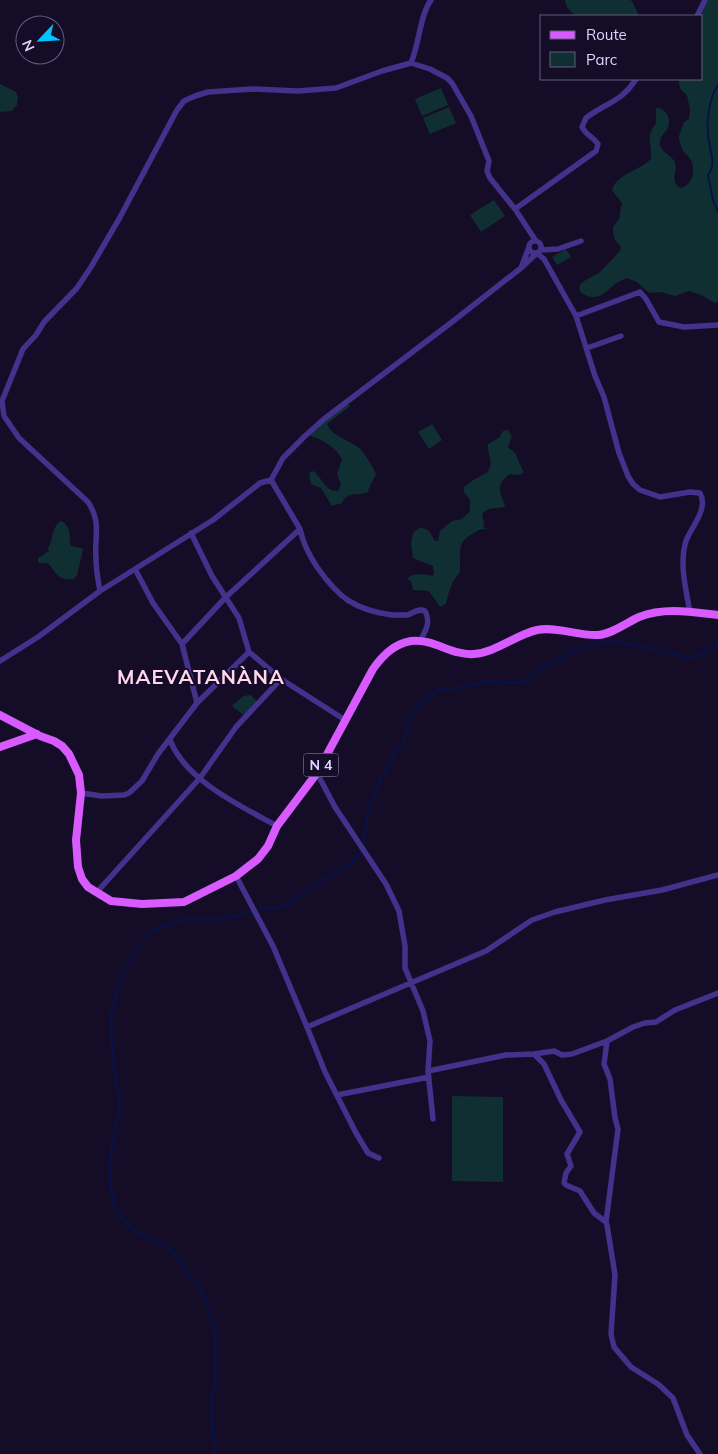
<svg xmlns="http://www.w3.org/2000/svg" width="718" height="1454" font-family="Mulish,sans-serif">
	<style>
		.green { fill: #0f2f33 }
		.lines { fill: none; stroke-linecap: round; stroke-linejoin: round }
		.stream { stroke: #04144a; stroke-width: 2 }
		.minor { stroke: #42328c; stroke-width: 5.5 }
		.major { stroke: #d75bff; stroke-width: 8 }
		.labels { text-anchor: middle; stroke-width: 4; stroke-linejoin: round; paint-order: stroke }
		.shield { fill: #150d28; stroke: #a298be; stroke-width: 1 }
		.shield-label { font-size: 14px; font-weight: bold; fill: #ded4ff }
		.district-label { font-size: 20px; font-weight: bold; letter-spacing: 1px; fill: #ffd6eb; stroke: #150d28 }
	</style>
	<rect width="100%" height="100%" fill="#150d28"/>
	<path class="green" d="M565 0H629L632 1 639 16H575L567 7Z
		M708 0H718V302L715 303 701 295 689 291 675 296 660 292 649 293 637 282 627 278C622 280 617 282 613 286 601 296 596 301 581 293L579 288 581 283 600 272 620 251 621 246C614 241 613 235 613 227L619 219 622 203 612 190C616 174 641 170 651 159 652 142 645 138 656 123V108C665 107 672 118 668 127 666 133 658 137 660 145 663 154 673 156 675 163 678 173 669 180 680 188 692 186 695 173 692 162 690 158 687 155 684 152 681 147 679 142 679 136L684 122 689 119 690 110 687 95C680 90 679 87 679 79H702V16H695Z
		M0 84 16 92 18 97 17 105 12 111 0 112Z
		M441 88 448 105 422 116 415 99Z
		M449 107 456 123 430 134 423 118Z
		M494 200 505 216 481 232 470 215Z
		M566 249 571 257 557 265 552 257Z
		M346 402 350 406 327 424C332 436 348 440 358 447 364 451 373 467 376 474 373 481 370 484 368 492 357 497 348 490 342 503L332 506 321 488 311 484 309 473 313 471C322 477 327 495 339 490L341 484 337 474 342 459C338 451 329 444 321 440 315 437 312 438 307 433Z
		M432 424 442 440 429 449 418 432Z
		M508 430 512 437 508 446 509 448 515 453 524 473 519 475 509 474C496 486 499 490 505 505L504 507C494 509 491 506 482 514L484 525 483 527 487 529C476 529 478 531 469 536 456 544 461 558 460 572 450 584 450 589 446 604L440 607 429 591 413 590 411 582 407 578C413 573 425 574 432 576L434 574 433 566 413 558 411 544 413 533 419 528C430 527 430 534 435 541H438L440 531 452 521 462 519 470 511V500L464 492V487L473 480 488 472C494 460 487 455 488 444L499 438 503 431Z
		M61 521C73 527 68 536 71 546L81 548 83 550 77 575 74 579C58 581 56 573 48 563H39L38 561V558L49 551 48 548C54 540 51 527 61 521Z
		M250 695 258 702 245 716 232 706 243 696Z
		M452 1096 503 1097V1182L452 1181Z"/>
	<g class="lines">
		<path class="stream" d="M718 85C708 99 706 125 709 142 711 155 716 164 708 175L713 200 718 212
			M215 1454 211 1407 216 1377 215 1335 213 1322 202 1291 198 1284 186 1272 178 1257 171 1250 155 1240 139 1233 130 1227 118 1213 113 1202 111 1190 110 1176 112 1145 120 1107 112 1051 111 1016 118 984 125 968 149 933 163 926 184 920 233 917 261 909 281 907 291 902 315 884 336 873 350 864 359 855 364 842 368 811 373 798 381 779 404 739 409 720 417 707 439 689 457 688 484 682 518 683 526 680 544 666 582 647 598 642H619L688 657 701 655 714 647 718 641"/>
		<path class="minor" d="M697 16 705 0
			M411 63C419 45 420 15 431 0
			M515 209 596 151 598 144C593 137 586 135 582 127L586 118C605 103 622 102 636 79
			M529 247a6 6 0 1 1 12 0a6 6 0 1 1-12 0Z
			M541 250 558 249 581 241
			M538 254 544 259 576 316 595 376 604 397 619 453 628 476 633 484 640 490 660 497 690 492 700 493C709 509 691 527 686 541 679 563 686 590 690 612
			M521 268 529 247
			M576 316 640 292 646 299 659 322 684 327 718 325
			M587 348 621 336
			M300 529C303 543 309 555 317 567 338 597 354 610 392 615 396 615 402 615 407 615 414 613 418 608 425 611 431 622 426 630 420 641
			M135 569 153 603 182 644 197 703
			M100 591C98 580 96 570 96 559 94 536 102 523 88 502L19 438 4 416 2 401 23 349 36 335 44 322 77 288 91 267 119 219 177 110 184 101 195 96 208 92 252 89 298 91 336 88 382 71 411 63 430 69 447 78 452 83 471 116 489 161 487 171 490 178 515 209 536 241
			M182 644 226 597 300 529 271 480
			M249 652 281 679 345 720
			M0 661 38 637 100 591 213 520 260 483 271 480 283 458 305 436 324 419 452 322 521 268 536 254
			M170 740C186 781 241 806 277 826
			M317 773 335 807 386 884 399 911 405 946V968L423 1011 430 1041 428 1071 433 1119
			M81 793 102 796 124 795 129 793 142 781 158 754 197 703 249 652 239 618 212 576 191 533
			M236 876 273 946 307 1027 486 951 532 920 555 912 605 900 662 890 718 875
			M96 893 200 778 236 727 281 679
			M307 1027 325 1072 356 1133 368 1153 379 1158
			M534 1054 554 1051 562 1055 572 1054 607 1041 633 1027 645 1023 656 1022 675 1010 718 993
			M428 1071 506 1055 534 1054 544 1064 561 1100 580 1132 567 1154 571 1166 566 1173 564 1183 566 1185 580 1191 594 1213 606 1222 607 1225 615 1275 611 1334 614 1347 631 1367 658 1384 673 1398 687 1435 700 1454
			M337 1095 429 1077
			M606 1222 618 1129 615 1118 610 1079 604 1064 607 1041"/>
		<path class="major" d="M0 715 40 736 54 741 62 746 69 754 79 775 81 793 76 840 78 867 82 879 88 887 111 901 142 904 184 902 236 876 258 859 268 846 277 826 317 773 373 669C383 655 394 644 411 641 433 638 452 656 474 654 497 652 515 635 537 630 557 626 578 636 598 635 612 634 626 623 639 617 664 607 692 612 718 615
			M0 747 37 734"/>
	</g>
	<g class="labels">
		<rect class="shield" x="303.5" y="753.5" width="35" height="23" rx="4"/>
		<g class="shield-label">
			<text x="321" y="770">N 4</text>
		</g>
		<g class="district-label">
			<text x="201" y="684">MAEVATANÀNA</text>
		</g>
	</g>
	<rect x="540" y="15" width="162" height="65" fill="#150d28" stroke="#655d7e"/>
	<rect x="550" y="31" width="25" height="8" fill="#d75bff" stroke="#655d7e"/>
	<text x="586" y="40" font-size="15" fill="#ded4ff">Route</text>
	<rect x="550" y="52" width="25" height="15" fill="#0f2f33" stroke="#655d7e"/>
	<text x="586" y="65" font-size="15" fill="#ded4ff">Parc</text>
	<g transform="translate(40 40) rotate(245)"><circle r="24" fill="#150d28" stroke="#655d7e"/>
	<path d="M0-4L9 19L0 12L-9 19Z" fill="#00c4ff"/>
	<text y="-8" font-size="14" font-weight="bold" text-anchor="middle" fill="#ded4ff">N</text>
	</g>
</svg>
